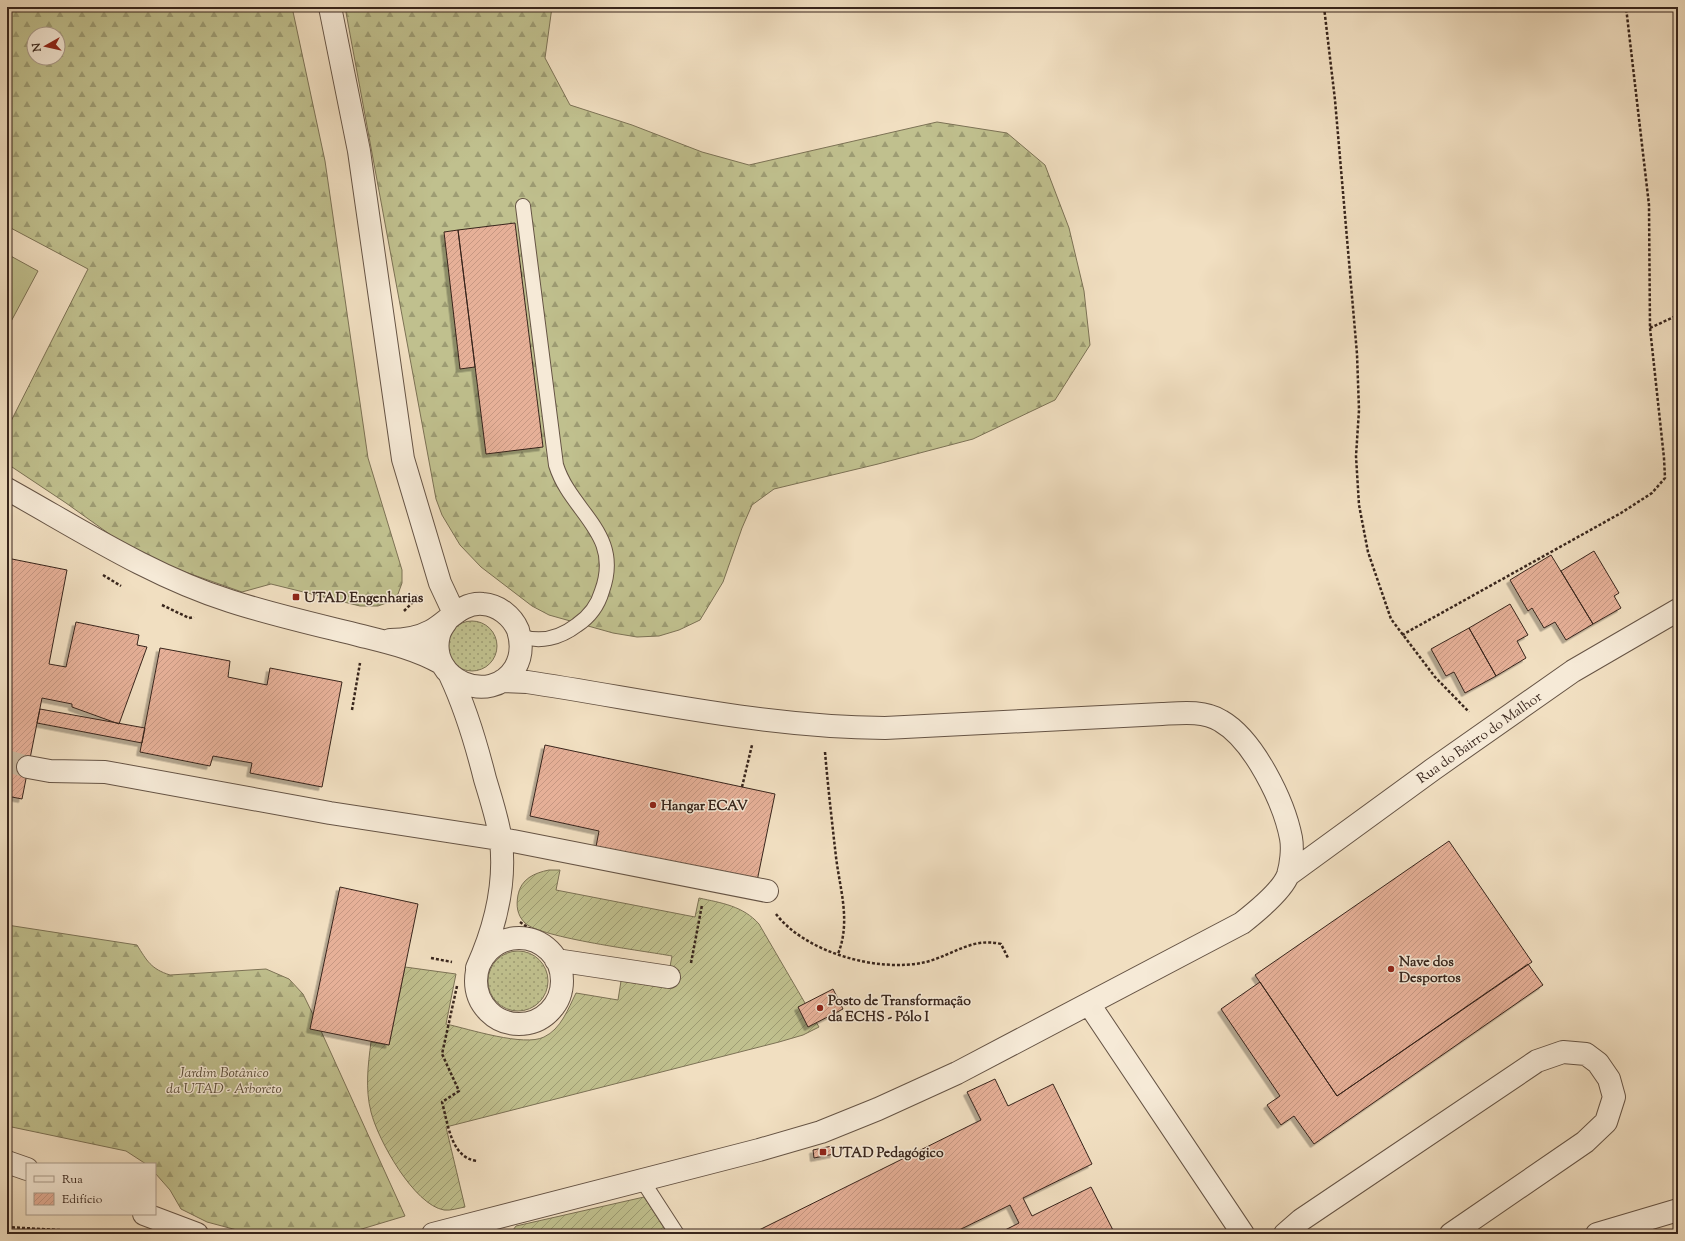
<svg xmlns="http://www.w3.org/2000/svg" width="1685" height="1241" font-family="'Sorts Mill Goudy',serif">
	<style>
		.grass { fill: url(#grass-dots); stroke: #7c7255 }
		.forest { fill: url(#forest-firs); stroke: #7c7255; fill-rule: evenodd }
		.garden { fill: url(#garden-furrows); stroke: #7c7255 }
		.pitch { fill: #c0c08e; stroke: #7c7255 }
		.building { fill: url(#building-hatch); stroke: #38251c; filter: url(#shadow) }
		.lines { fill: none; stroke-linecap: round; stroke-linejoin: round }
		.street-tunnel { stroke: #ccbaa0; stroke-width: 22; stroke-dasharray: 22 11; stroke-linecap: butt }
		.lane-casing { stroke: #665445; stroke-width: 16 }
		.street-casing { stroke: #665445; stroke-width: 24 }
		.path { stroke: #38251c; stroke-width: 2.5; stroke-dasharray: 3 2; stroke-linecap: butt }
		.lane { stroke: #f6ead7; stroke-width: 14 }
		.street { stroke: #f6ead7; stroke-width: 22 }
		.poi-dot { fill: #8f2418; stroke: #f6ead7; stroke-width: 1.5 }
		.labels { text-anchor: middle; stroke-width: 3; stroke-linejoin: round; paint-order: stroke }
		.poi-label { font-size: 14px; font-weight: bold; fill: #38251c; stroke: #f6ead7; text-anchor: start }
		.street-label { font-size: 14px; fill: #38251c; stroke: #f6ead7 }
		.park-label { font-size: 14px; font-style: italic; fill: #5a4c38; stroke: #f6ead7 }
	</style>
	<defs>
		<pattern id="grass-dots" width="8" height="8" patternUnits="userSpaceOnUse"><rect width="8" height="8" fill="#c0c08e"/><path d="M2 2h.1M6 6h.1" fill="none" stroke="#9d9c73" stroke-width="1.8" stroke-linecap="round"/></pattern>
		<pattern id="forest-firs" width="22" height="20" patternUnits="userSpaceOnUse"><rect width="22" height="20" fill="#c0c08e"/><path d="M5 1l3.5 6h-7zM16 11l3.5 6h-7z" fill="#9d9c73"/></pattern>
		<pattern id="garden-furrows" width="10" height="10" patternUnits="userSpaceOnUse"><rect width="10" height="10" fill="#c0c08e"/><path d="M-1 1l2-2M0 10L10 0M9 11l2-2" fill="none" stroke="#9d9c73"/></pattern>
		<pattern id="building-hatch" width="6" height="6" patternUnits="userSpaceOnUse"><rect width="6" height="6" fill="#e6b098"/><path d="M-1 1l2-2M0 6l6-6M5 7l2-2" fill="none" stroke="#c69782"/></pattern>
		<filter id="shadow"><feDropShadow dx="-3.5" dy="3.5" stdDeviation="0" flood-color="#0004"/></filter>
	</defs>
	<rect width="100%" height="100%" fill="#f1dfc1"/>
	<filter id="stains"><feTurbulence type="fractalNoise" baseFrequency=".005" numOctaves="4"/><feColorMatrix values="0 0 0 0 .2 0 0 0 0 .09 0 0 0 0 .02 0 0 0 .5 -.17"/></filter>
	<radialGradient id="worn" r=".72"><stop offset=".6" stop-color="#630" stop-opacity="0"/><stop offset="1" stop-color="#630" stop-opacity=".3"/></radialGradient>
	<path class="grass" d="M447 646a25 25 0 1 1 50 0a25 25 0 1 1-50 0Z
		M488 981a30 30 0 1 1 60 0a30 30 0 1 1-60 0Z"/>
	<path class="forest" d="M7 7H292L325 161 368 458 402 570V583L398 594 389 602 378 606H360L271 584 242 592 168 566 115 538 66 503 9 465 7 458V429L88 269 7 226ZM34 34H58V58H34Z
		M345 7H552L545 58 570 105 632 125 702 152 749 165 937 122 1007 133 1045 165 1069 228 1084 291 1090 345 1055 400 973 439 878 464 774 489 752 505 742 528 723 582 700 620 679 630 659 636 637 637 613 633 549 615 532 606 481 567 460 545 442 515 436 499Z
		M7 925 137 945C147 961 151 969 170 975L266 969 289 979 303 994 321 1031 405 1216 345 1234 248 1233 207 1222 181 1209 170 1190 155 1173V1164H146L126 1151 7 1126Z"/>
	<path class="garden" d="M549 870H560L556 890 695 917 699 898C722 903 743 906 759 924L819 1027 803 1035 779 1042 446 1127 465 1207C459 1208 450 1211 444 1210 414 1205 378 1140 371 1112 365 1089 368 1065 371 1042L389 1045 405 967 456 974 446 1024C469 1029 524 1047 544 1037 561 1029 568 1009 576 993L618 1000 621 981 666 988 672 956C645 951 541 938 525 923 517 915 516 906 518 895 521 879 534 873 549 870Z
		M644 1197 668 1234H510L516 1226Z"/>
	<path class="pitch" d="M7 254 38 271 7 329Z"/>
	<path class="building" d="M515 223 543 447 486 454 458 230Z
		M458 230 475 367 460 369 444 232Z
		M1594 551 1619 593 1614 596 1621 608 1593 624 1561 571Z
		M1551 555 1593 624 1566 640 1555 622 1544 628 1532 608 1528 611 1510 580Z
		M7 558 67 570 49 664 66 667 76 622 139 635 137 645 147 647 119 724 72 707V704L42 698 22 799 7 796Z
		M1510 604 1528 635 1517 641 1526 658 1496 676 1469 628Z
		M1469 628 1496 676 1465 693 1454 672 1446 676 1431 649Z
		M160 648 230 661 228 677 267 685 270 668 342 682 322 787 250 773 252 763 213 756 210 766 140 752Z
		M40 709 145 728 142 743 37 723Z
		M545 745 775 794 756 886 595 852 599 831 530 816Z
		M1449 841 1532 962 1337 1096 1255 975Z
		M340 887 418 904 389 1045 310 1029Z
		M1528 964 1543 985 1314 1144 1294 1116 1281 1125 1267 1105 1280 1096 1221 1009 1260 982 1337 1096Z
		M833 989 843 1009 808 1027 798 1007Z
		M995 1079 1008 1106 1053 1084 1092 1164 1023 1198 1032 1216 1091 1187 1115 1234H997L1019 1223 1010 1205 951 1234H751L981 1120 967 1092Z
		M832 1146 834 1154 814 1158 813 1150Z"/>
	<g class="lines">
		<path class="street-tunnel" d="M7 761 28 767"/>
		<defs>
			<path id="lane" d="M520 636C540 643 560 638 577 625 589 617 598 605 602 591 623 533 571 513 556 465L523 206
				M642 1180 677 1234"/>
			<path id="street" d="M330 7 359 151 403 459 440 583 454 613
				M7 489C79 529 151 576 230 601 273 615 318 625 362 636 390 643 416 649 441 663
				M390 640C404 640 418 638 431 631 449 621 461 602 483 604 498 605 512 616 518 630 522 643 522 656 515 668 491 707 427 680 439 635 440 631 443 626 446 622
				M450 675C466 709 476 743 485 779 491 799 498 820 501 841 506 885 495 928 477 968
				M28 767 50 771 105 772 330 813 513 841 767 891
				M1288 875 1432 770 1573 671 1678 610
				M476 981a43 43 0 1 1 86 0a43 43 0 1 1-86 0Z
				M556 960 669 977
				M1089 1004 1243 1234
				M7 1162 27 1169
				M144 1214 197 1234
				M433 1234 759 1150 821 1132 878 1109 957 1073 1242 923C1256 912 1282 891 1288 875 1291 865 1293 849 1291 838 1284 802 1254 740 1221 721 1204 710 1180 713 1162 714L885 728C763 727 646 700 527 682L502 681
				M1285 1234 1301 1220 1537 1061 1563 1052 1586 1054 1598 1063 1609 1079 1614 1097 1606 1122 1585 1142 1451 1234
				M1597 1234 1678 1210"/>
		</defs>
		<use href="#lane" class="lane-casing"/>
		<use href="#street" class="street-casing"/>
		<path class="path" d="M1324 7 1335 100 1357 354 1359 410 1356 456 1359 505 1368 552 1391 619 1435 677 1469 712
			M1650 328 1678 315
			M103 575 121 586
			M162 605 189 618 194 617
			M404 611 414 601 417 595
			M1402 635 1621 513 1652 493 1665 478 1664 458 1650 328 1649 205 1626 7
			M352 710 360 663
			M825 752C828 787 832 822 836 857 840 890 851 921 838 954
			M742 787 752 745
			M776 914C806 953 879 973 926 962 953 955 972 937 1001 944L1008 958
			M520 922 530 929 546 936
			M431 958 452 962
			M691 963 702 905
			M457 986 442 1054 459 1091 442 1102C448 1124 451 1158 477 1161
			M468 993C477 1033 528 1047 557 1018 565 1010 568 999 572 989
			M7 1227 127 1234"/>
		<use href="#lane" class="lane"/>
		<use href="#street" class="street"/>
	</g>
	<g class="poi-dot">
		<rect x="292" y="593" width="8" height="8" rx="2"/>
		<circle cx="653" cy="805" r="4"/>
		<circle cx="1391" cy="969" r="4"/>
		<circle cx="820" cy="1008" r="4"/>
		<rect x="819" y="1148" width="8" height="8" rx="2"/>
	</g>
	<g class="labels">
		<g class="poi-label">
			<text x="304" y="602">UTAD Engenharias</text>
			<text x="661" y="810">Hangar ECAV</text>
			<text x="1399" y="966">Nave dos<tspan x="1399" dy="16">Desportos</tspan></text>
			<text x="828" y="1005">Posto de Transformação<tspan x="828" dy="16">da ECHS - Pólo I</tspan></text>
			<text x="831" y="1157">UTAD Pedagógico</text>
		</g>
		<g class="street-label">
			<text transform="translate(1479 737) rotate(-35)" y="5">Rua do Bairro do Malhor</text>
		</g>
		<g class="park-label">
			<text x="224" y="1077">Jardim Botânico<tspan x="224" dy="16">da UTAD - Arboreto</tspan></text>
		</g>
	</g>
	<rect width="1685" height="1241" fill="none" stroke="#f1dfc1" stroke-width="24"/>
	<rect x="8" y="8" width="1669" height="1225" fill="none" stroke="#38251c" stroke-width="2"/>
	<rect x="12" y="12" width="1661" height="1217" fill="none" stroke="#38251c"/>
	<rect x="26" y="1163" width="130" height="52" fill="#f6ead7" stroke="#aa9b8c"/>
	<rect x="34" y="1176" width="20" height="6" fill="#f6ead7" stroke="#aa9b8c"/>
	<text x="62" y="1183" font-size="12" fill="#38251c">Rua</text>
	<rect x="34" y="1193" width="20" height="12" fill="url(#building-hatch)" stroke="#aa9b8c"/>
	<text x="62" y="1203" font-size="12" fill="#38251c">Edifício</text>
	<g transform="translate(46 46) rotate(262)"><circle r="19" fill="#f6ead7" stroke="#aa9b8c"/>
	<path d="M0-3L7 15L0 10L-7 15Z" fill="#8f2418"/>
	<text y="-6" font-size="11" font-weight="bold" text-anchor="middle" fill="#38251c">N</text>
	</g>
	<rect width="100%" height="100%" filter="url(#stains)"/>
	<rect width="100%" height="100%" fill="url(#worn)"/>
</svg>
